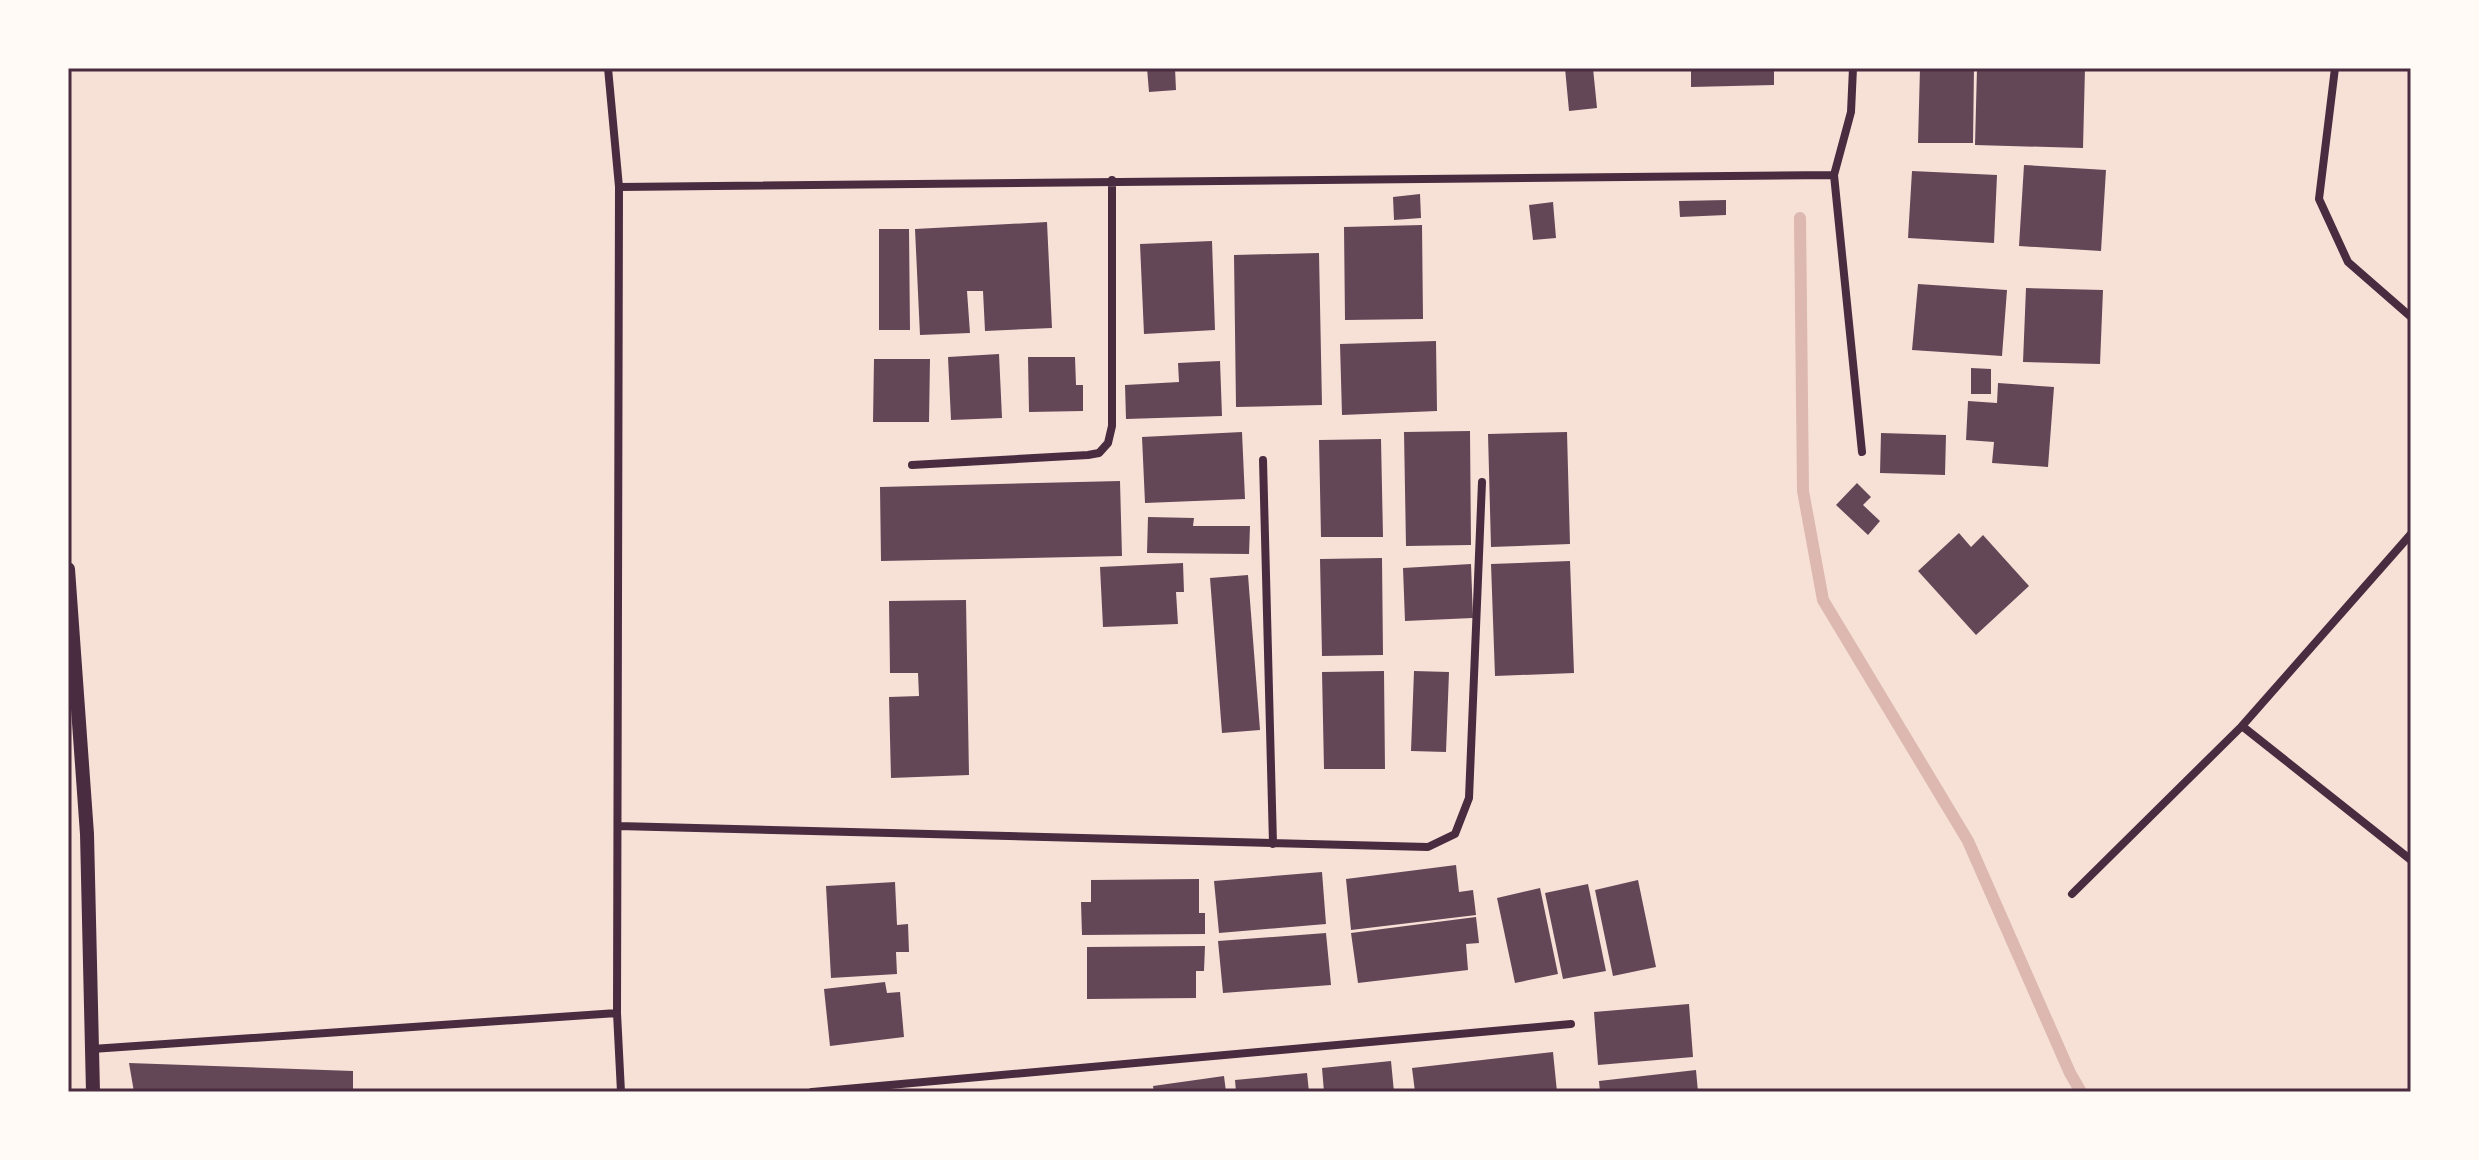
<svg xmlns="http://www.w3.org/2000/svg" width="2479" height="1160" font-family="'PT Serif',serif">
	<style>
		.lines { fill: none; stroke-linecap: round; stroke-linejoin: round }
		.stream { stroke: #dcb8b0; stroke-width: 12 }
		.building { fill: #644757 }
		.minor { stroke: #4a2c40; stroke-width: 8 }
		.tertiary { stroke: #4a2c40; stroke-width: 14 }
		.neatline { fill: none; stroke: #4a2c40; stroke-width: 3 }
	</style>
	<rect width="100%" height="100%" fill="#f7e1d7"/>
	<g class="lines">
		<path class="stream" d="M1800 218 1803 491 1823 600 1968 841 2070 1073 2081 1092"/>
	</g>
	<path class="building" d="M1147 68H1175L1176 90 1149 92Z
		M1565 68H1593L1597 108 1569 111Z
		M1691 68H1774V85L1691 87Z
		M1920 68H1974L1973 143H1918Z
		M1977 68H2085L2083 148 1975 145Z
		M2024 165 2106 170 2101 251 2019 246Z
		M1912 171 1997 175 1994 243 1908 238Z
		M1420 194 1421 218 1394 220 1393 197Z
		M1726 200V215L1680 217 1679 201Z
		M1553 202 1556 238 1533 240 1529 205Z
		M1047 222 1052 328 985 331 983 291H967L970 333 920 335 915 229Z
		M1422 225 1423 319 1345 320 1344 227Z
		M879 229H909L910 330H879Z
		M1212 241 1215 330 1144 334 1140 244Z
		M1319 253 1322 405 1236 407 1234 255Z
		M1918 284 2007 290 2002 356 1912 350Z
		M2026 288 2103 290 2100 364 2023 362Z
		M1436 341 1437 411 1342 415 1340 344Z
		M999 354 1002 418 951 420 948 357Z
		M1028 357H1075L1076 385H1083V411L1029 412Z
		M874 359H930L929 422H873Z
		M1220 361 1222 416 1126 419 1125 385 1179 382 1178 363Z
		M1971 368 1991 369V394H1971Z
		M1998 383 2054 387 2048 467 1992 463 1994 442 1966 440 1968 401 1997 403Z
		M1470 431 1471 545 1406 546 1404 432Z
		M1242 432 1245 499 1145 503 1142 437Z
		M1567 432 1570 544 1491 547 1488 434Z
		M1881 433 1946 435 1945 475 1880 473Z
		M1381 439 1383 537H1321L1319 440Z
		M1120 481 1122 556 881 561 880 487Z
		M1857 483 1871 497 1863 505 1880 521 1868 535 1836 505Z
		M1148 517 1194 518 1193 526H1250L1249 554 1147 553Z
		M1959 533 1971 547 1983 535 2029 586 1976 635 1918 571Z
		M1382 558 1383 655 1322 656 1320 559Z
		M1570 561 1574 673 1495 676 1491 564Z
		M1183 563 1184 592H1176L1178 624 1103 627 1100 567Z
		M1471 564 1473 618 1405 621 1403 568Z
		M1248 575 1260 730 1222 733 1210 578Z
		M966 600 969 775 891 778 889 697 919 696 918 673H890L889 601Z
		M1384 671 1385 769H1324L1322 672Z
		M1414 671 1449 672 1446 752 1411 751Z
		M1456 865 1459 892 1473 890 1476 915 1351 930 1346 879Z
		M1322 872 1326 924 1219 933 1214 881Z
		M1199 879V913H1205V934L1082 935 1081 902H1091V880Z
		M1638 880 1656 967 1613 976 1595 890Z
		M895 882 897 925 908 924 909 952H896L897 974 831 978 826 886Z
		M1588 884 1606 971 1563 979 1545 893Z
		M1540 888 1558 974 1515 983 1497 898Z
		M1476 917 1479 943 1466 944 1468 970 1358 983 1351 933Z
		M1326 933 1331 985 1223 993 1218 941Z
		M1205 946 1204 971H1196V998L1087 999V947Z
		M885 982 887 993 900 992 904 1037 830 1046 824 989Z
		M1689 1004 1693 1057 1598 1065 1594 1012Z
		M1553 1052 1557 1092H1415L1412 1068Z
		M1391 1061 1394 1092H1324L1322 1068Z
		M129 1063 353 1071V1092H134Z
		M1696 1070 1698 1092H1600L1599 1081Z
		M1307 1073 1309 1092H1236L1235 1080Z
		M1224 1076 1226 1092H1154L1153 1086Z"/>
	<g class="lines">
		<path class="minor" d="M608 68 619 187 617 1013 621 1092
			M2335 68 2319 199 2348 262 2411 317
			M1834 175 1862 452
			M619 187 1834 175 1851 112 1853 68
			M1263 460 1273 844
			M912 465 1088 455 1099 453 1108 443 1112 426V180
			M2411 534 2242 726 2411 860
			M618 826 1428 847 1455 834 1469 798 1482 482
			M2072 894 2242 726
			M92 1049 617 1013
			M812 1092 1571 1024"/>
		<path class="tertiary" d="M68 569 87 834 93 1092"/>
	</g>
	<rect width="2479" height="1160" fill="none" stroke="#fffaf5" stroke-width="140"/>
	<rect x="70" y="70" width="2339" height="1020" class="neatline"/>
</svg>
